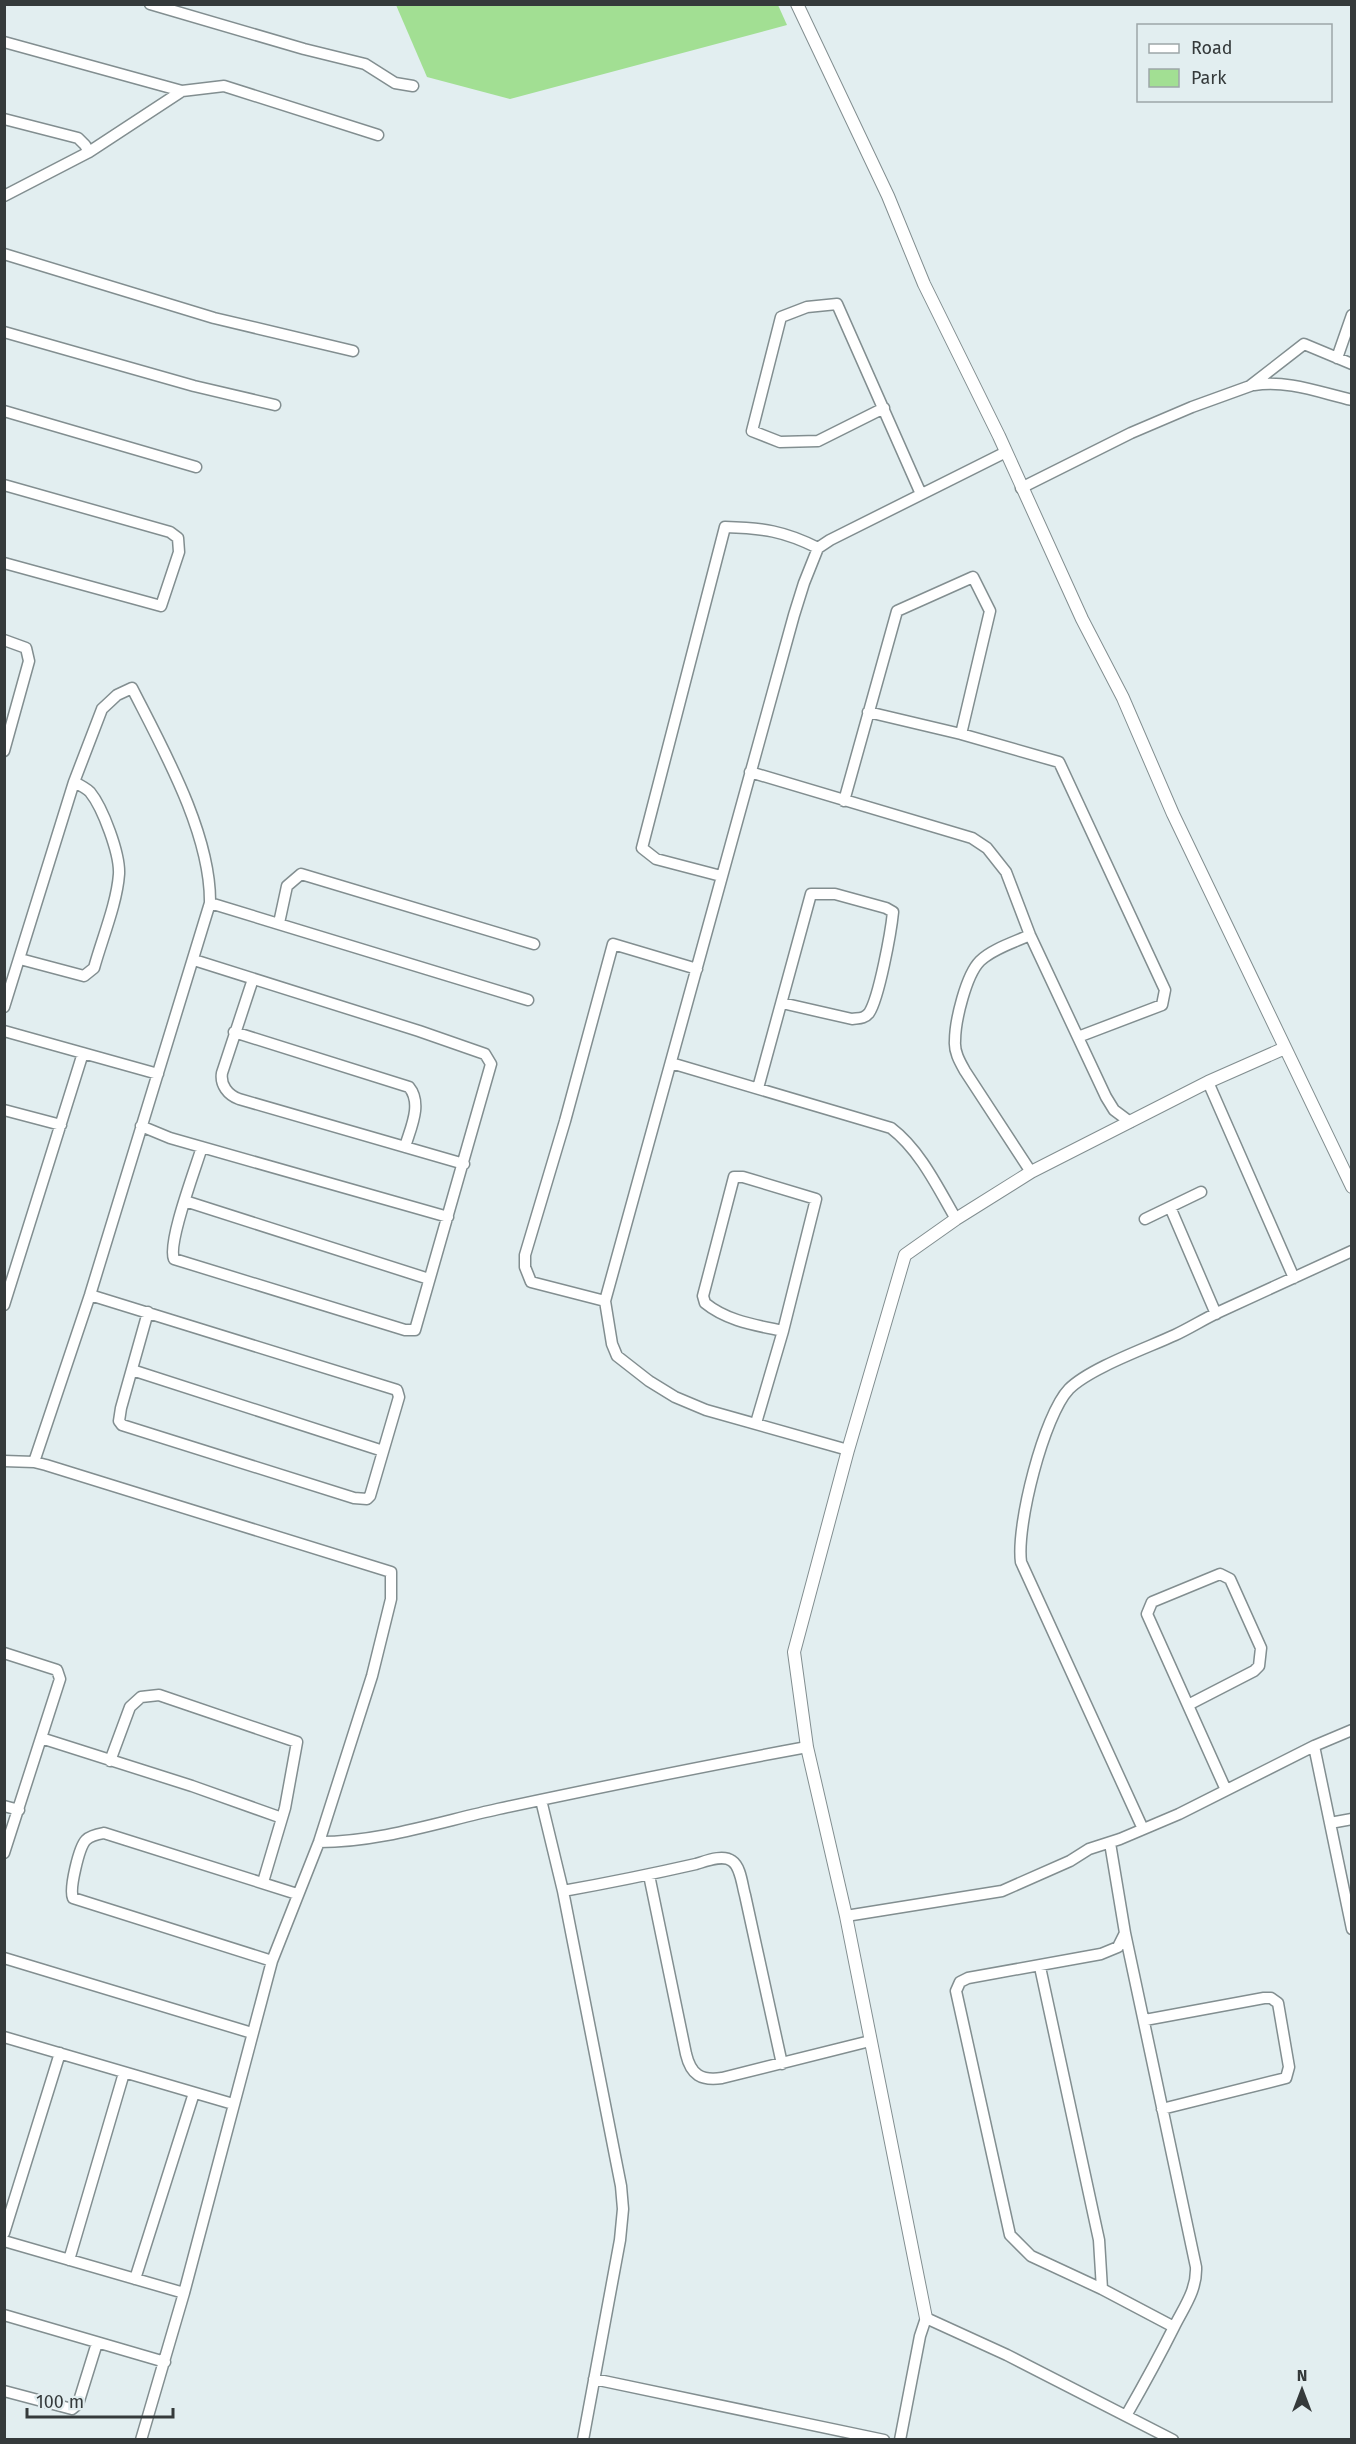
<svg xmlns="http://www.w3.org/2000/svg" width="1356" height="2444" font-family="'Fira Sans',sans-serif">
	<style>
		.green { fill: #a2df93 }
		.lines { fill: none; stroke-linecap: round; stroke-linejoin: round }
		.minor-casing { stroke: #828e90; stroke-width: 13 }
		.tertiary-casing { stroke: #828e90; stroke-width: 14 }
		.minor { stroke: #fff; stroke-width: 10 }
		.tertiary { stroke: #fff; stroke-width: 12 }
	</style>
	<rect width="100%" height="100%" fill="#e2eef0"/>
	<path class="green" d="M396 5H778L787 25 510 99 427 77Z"/>
	<g class="lines">
		<defs>
			<path id="minor" d="M150 4 304 49 365 64 395 83 413 86
				M4 42 182 91
				M4 119 78 138 85 145 89 152
				M4 196 89 152 182 91 224 86 378 135
				M4 254 214 318 353 351
				M4 332 194 386 275 405
				M1337 358 1352 315
				M1254 385C1288 380 1318 392 1352 400
				M884 408 818 441 780 442 752 431 781 317 807 307 837 304 921 494
				M4 411 196 467
				M4 485 170 532 178 538 179 552 161 606 4 563
				M1021 488 1131 433 1192 407 1250 386 1304 344 1352 364
				M4 640 26 648 29 661 4 751
				M868 712 961 734 1059 762 1165 990 1162 1005 1078 1037
				M750 772 972 838 987 848 1006 872 1030 935 1106 1097 1114 1110 1130 1122
				M844 801 897 611 973 577 990 611 961 734
				M721 876 656 859 642 848 725 527C763 528 784 531 818 548
				M210 903 528 1000
				M279 923 287 886 301 874 534 944
				M1030 935C1015 942 992 949 980 961 966 975 955 1021 955 1041 954 1052 960 1062 965 1071L1031 1172
				M20 959 84 976 94 968C102 939 117 903 119 874 120 854 103 808 90 792 86 788 80 785 74 782
				M194 960 419 1031 485 1054 491 1064 415 1330H405L174 1259C167 1243 196 1167 202 1147
				M253 979 222 1073C220 1085 228 1095 239 1099L464 1164
				M4 1007 74 782 102 709 117 695 132 688C163 749 211 834 210 903L90 1295 34 1462
				M4 1031 158 1074
				M234 1032 409 1087C423 1104 410 1129 405 1147
				M671 1063 891 1128C920 1150 938 1188 956 1219
				M1208 1082 1294 1278
				M758 1088 811 894H835L886 908 893 912C891 932 879 998 869 1013 864 1019 859 1018 852 1019L782 1003
				M4 1110 61 1125
				M141 1126 170 1138 448 1217
				M185 1201 429 1279
				M1170 1207 1216 1314
				M1145 1219 1201 1192
				M90 1295 397 1390 399 1397 370 1496 367 1499 354 1498 122 1425 119 1421 121 1408 148 1312
				M605 1301 531 1282 525 1267V1255L565 1121 613 944 697 969
				M4 1305 83 1053
				M132 1370 383 1451
				M756 1423 783 1331 816 1199 743 1177H734L703 1296 705 1303C727 1321 755 1325 783 1331
				M848 1450 706 1410 675 1397 649 1381 617 1356 612 1344 605 1301 794 615 804 583 818 548 830 540 1006 452
				M4 1461 34 1462 46 1465 391 1572V1599L372 1676 319 1842 272 1961 184 2293 141 2440
				M4 1653 57 1670 60 1679 4 1853
				M1188 1705 1254 1671 1259 1666 1261 1648 1230 1579 1220 1574 1152 1602 1147 1614 1226 1790
				M41 1738 192 1786 282 1818
				M1314 1746 1352 1929
				M110 1761 130 1707 141 1697 159 1695 297 1742 285 1808 263 1882
				M541 1800 563 1891 621 2186 623 2209 620 2240 583 2440
				M4 1806 19 1810
				M1330 1823 1352 1819
				M1143 1829 1021 1562C1016 1525 1044 1415 1069 1389 1090 1368 1147 1348 1175 1335 1190 1328 1204 1319 1219 1312 1263 1292 1307 1272 1352 1251
				M319 1842C380 1842 439 1822 498 1809 601 1787 704 1766 807 1747
				M1110 1843 1125 1933 1196 2267C1197 2290 1184 2307 1174 2327 1159 2357 1143 2386 1127 2414
				M649 1875 686 2054C691 2075 701 2081 722 2078L870 2041
				M563 1891C608 1883 652 1874 696 1864 706 1861 723 1854 732 1861 741 1867 742 1885 745 1895L782 2064
				M846 1916 1002 1891 1070 1861 1089 1849 1120 1839 1179 1814 1314 1746 1352 1730
				M1125 1933 1118 1947 1101 1954 968 1978 960 1982 956 1991 1010 2235 1031 2256 1102 2289 1174 2327
				M4 1958 252 2033
				M272 1961 73 1898C69 1889 79 1847 86 1840 91 1835 98 1834 104 1833L297 1894
				M1040 1967 1099 2240 1102 2289
				M1145 2020 1264 1998H1271L1278 2003 1289 2067 1286 2078 1162 2109
				M4 2037 233 2104
				M4 2233 60 2053
				M4 2241 184 2293
				M69 2260 124 2073
				M135 2279 194 2093
				M4 2315 165 2362
				M594 2379 884 2440
				M4 2391 72 2409 78 2404 97 2343
				M900 2440 920 2336 926 2318 1007 2355 1173 2440"/>
			<path id="tertiary" d="M797 4 888 196 924 284 999 436 1082 619 1123 698 1173 814 1352 1187
				M926 2318 846 1916 807 1747 794 1652 848 1450 905 1255 956 1219 1031 1172 1208 1082 1285 1048"/>
		</defs>
		<use href="#minor" class="minor-casing"/>
		<use href="#tertiary" class="tertiary-casing"/>
		<use href="#minor" class="minor"/>
		<use href="#tertiary" class="tertiary"/>
	</g>
	<rect width="1356" height="2444" fill="none" stroke="#353a3b" stroke-width="12"/>
	<rect x="1137" y="24" width="195" height="78" fill="#e2eef0" stroke="#9da6a8" stroke-width="1.5"/>
	<rect x="1149" y="44" width="30" height="9" fill="#ffffff" stroke="#9da6a8" stroke-width="1.5"/>
	<text x="1191" y="54" font-size="18" fill="#353a3b">Road</text>
	<rect x="1149" y="69" width="30" height="18" fill="#a2df93" stroke="#9da6a8" stroke-width="1.5"/>
	<text x="1191" y="84" font-size="18" fill="#353a3b">Park</text>
	<g transform="translate(1302 2390)" stroke="#e2eef0" stroke-width="4.5" paint-order="stroke">
	<path d="M0-4.5L10 22L0 15L-10 22Z" fill="#353a3b"/>
	<text y="-9" font-size="16" font-weight="bold" text-anchor="middle" fill="#353a3b">N</text>
	</g>
	<path d="M27 2408v9h146v-9" fill="none" stroke="#353a3b" stroke-width="3"/>
	<text x="36" y="2408" font-size="18" fill="#353a3b" stroke="#e2eef0" stroke-width="4.5" paint-order="stroke">100 m</text>
</svg>
